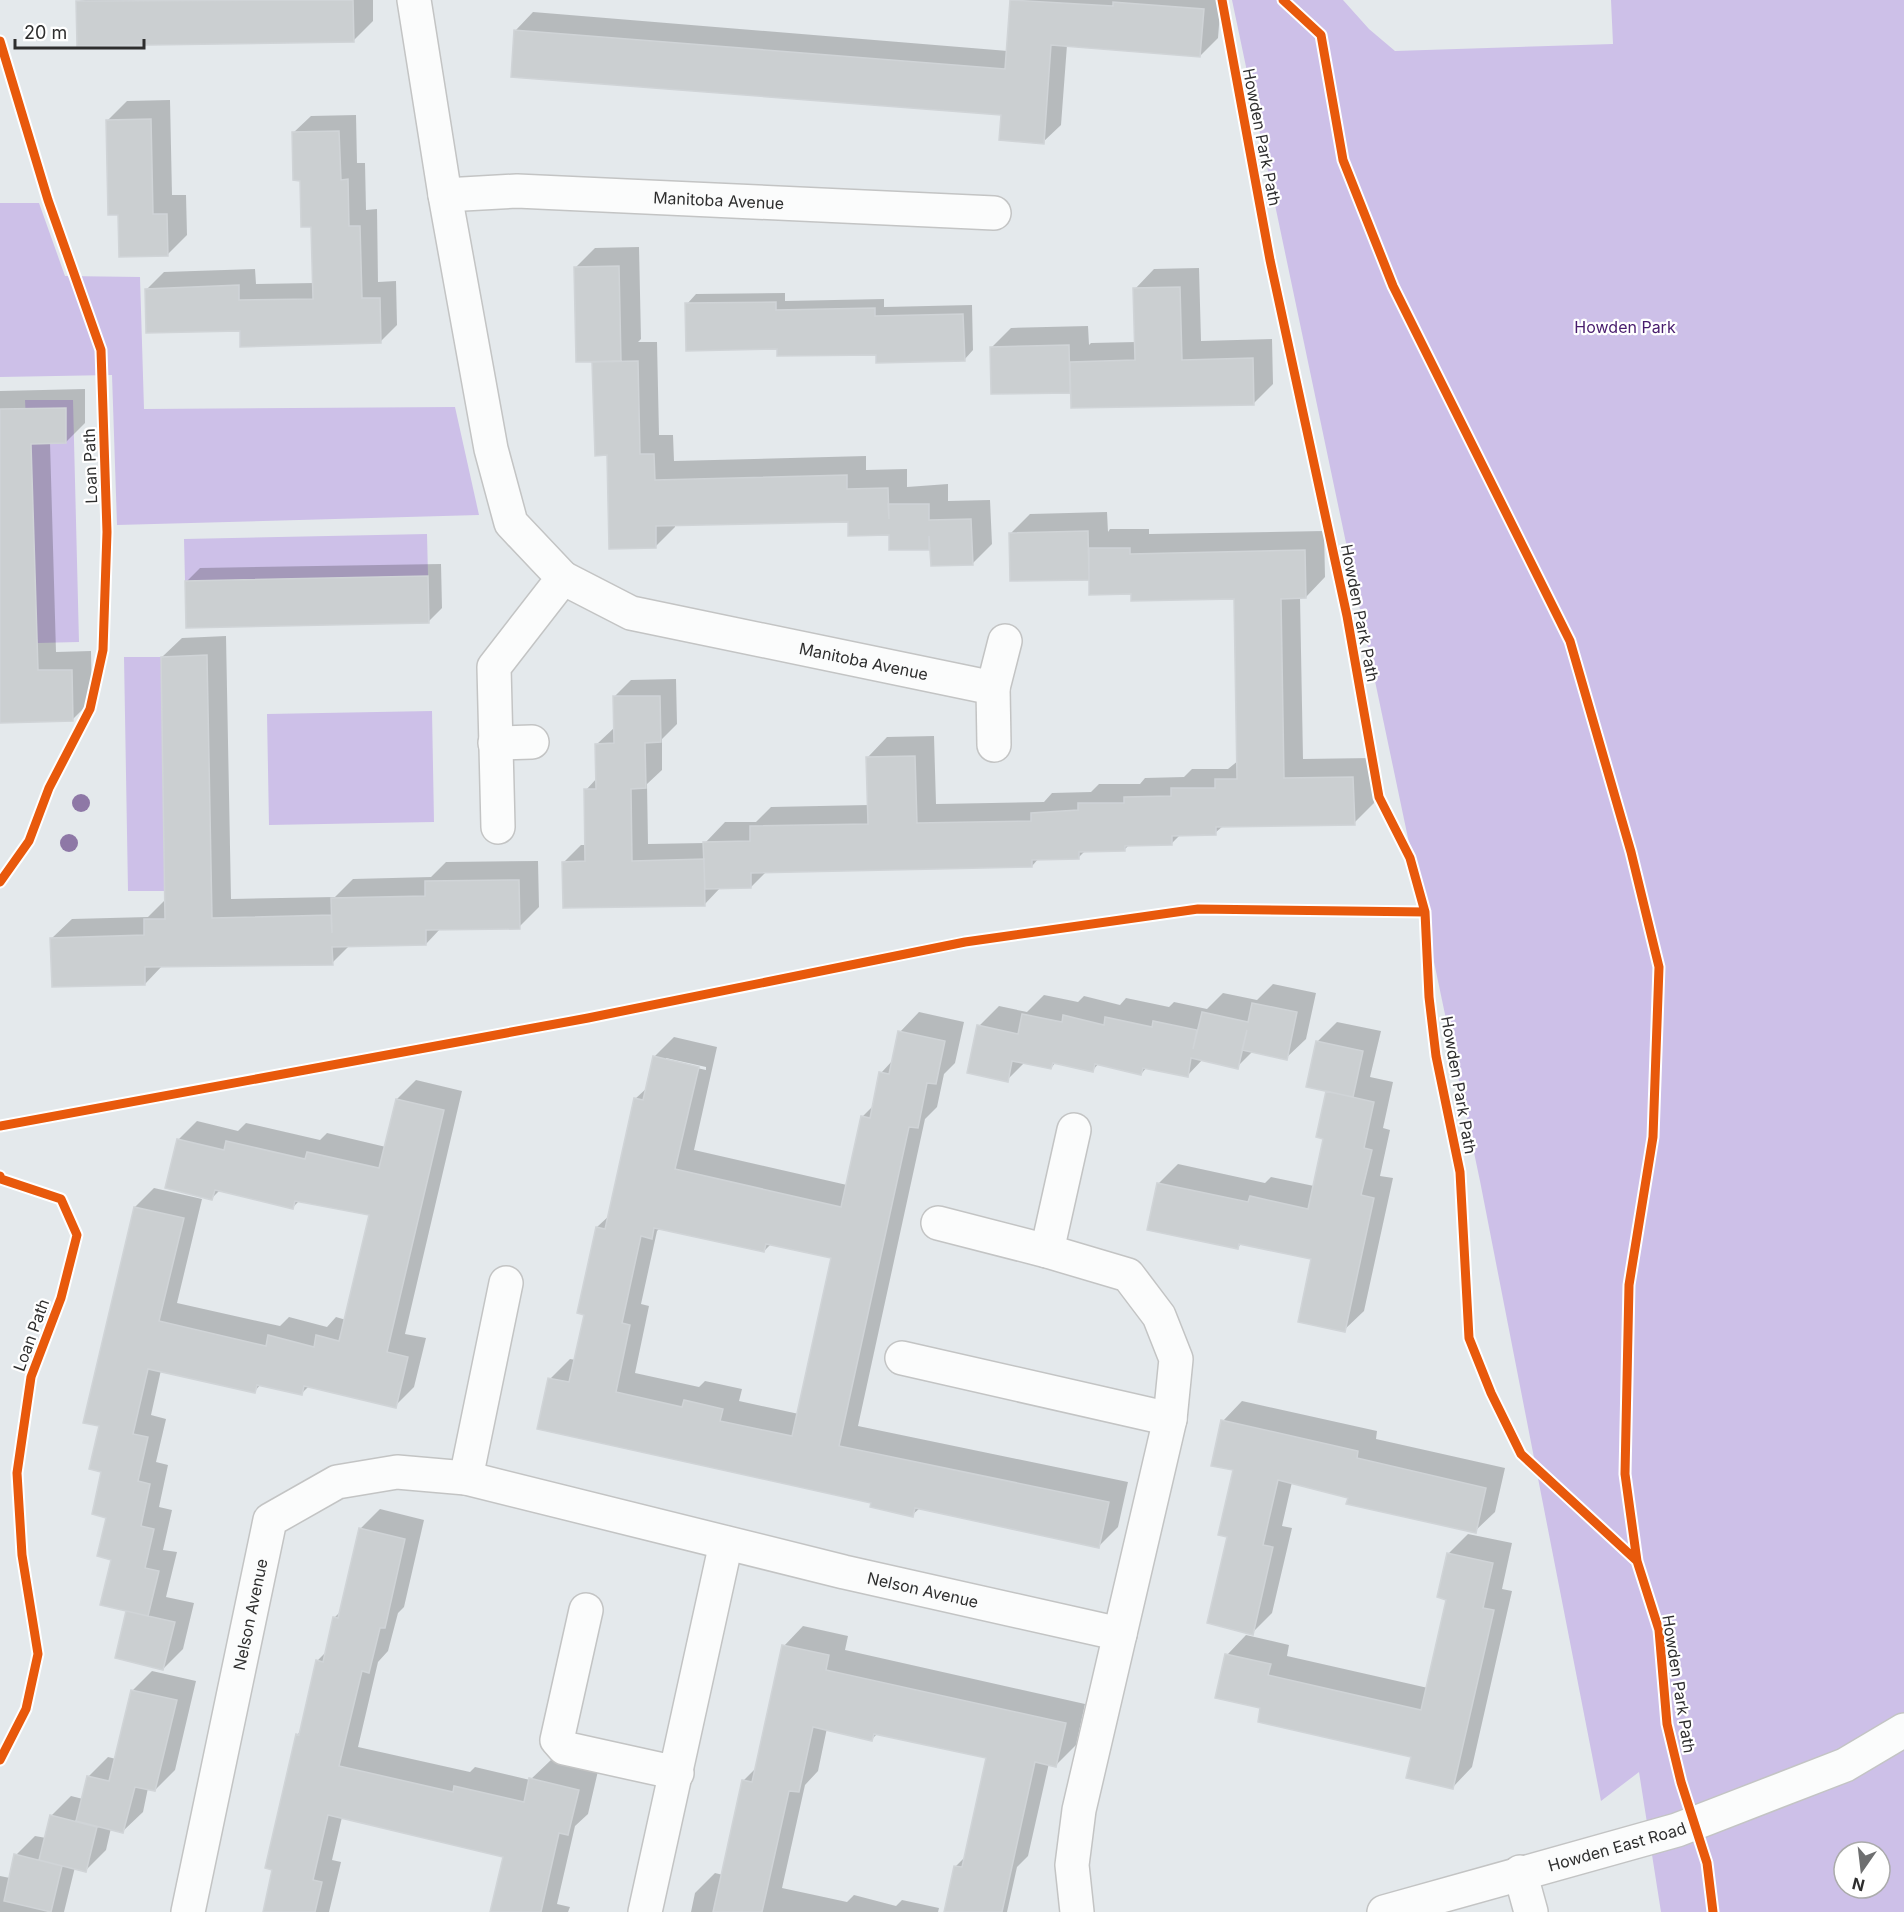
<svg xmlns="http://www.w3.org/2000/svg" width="1904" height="1912" font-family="Inter,sans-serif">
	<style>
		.green { fill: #cdc0e8; fill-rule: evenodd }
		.shadow { fill: #0003; fill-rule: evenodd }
		.building { fill: #cbcfd1; stroke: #d0d4d7; stroke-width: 1.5; fill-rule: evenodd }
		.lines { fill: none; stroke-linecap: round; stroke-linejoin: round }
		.minor-casing { stroke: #c3c4c4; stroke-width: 36 }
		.minor { stroke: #fbfcfc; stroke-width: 33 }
		.cycleway-casing { stroke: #fff; stroke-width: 13 }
		.cycleway { stroke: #e8590c; stroke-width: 9 }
		.tree { fill: #8e78a6 }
		.labels { text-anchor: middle; stroke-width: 4.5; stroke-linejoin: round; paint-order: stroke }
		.street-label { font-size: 16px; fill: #2e2e2e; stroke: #fff }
		.park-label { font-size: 16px; fill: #481c6d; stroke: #fff }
	</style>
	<rect width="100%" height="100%" fill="#e4e9ec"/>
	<path class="green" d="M1232 0H1343L1369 29 1395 51 1613 44 1611 0H1904V1912H1661L1639 1772 1601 1801 1480 1181ZM1844 1852H1880V1888H1844Z
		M0 203H39L65 276 140 277 144 409 455 407 479 515 117 525 112 375 0 377Z
		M25 400H73L79 642 37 643Z
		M427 534 428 576 185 581 184 539Z
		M124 657H161L165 891H128Z
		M432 711 434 822 269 825 267 714Z"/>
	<path class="shadow" d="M79 0H373V21L353 41Z
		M1011 0H1221L1218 38 1200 56 1067 45 1061 125 1043 142 1003 114 516 30 533 12 1008 51Z
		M170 100 172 195H186L187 235 168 254 120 214 107 121 127 101Z
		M356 115 357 163H365L366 210 377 209 378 282 396 281 397 325 380 342 241 329 147 289 164 272 255 269 256 284 314 283 313 225 293 133 311 116Z
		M639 247 641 339 638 342H657L659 435H673L674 461 866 456V470L907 469V487L948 484V501L990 500 992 544 972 564 931 546 929 549 849 520 675 524V527L655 547 609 454 593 362 596 360 575 268 595 248Z
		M1199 268 1201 341 1272 339 1273 384 1253 404 1072 388 1069 391 992 347 1011 328 1088 326 1089 345 1091 343 1136 342 1135 289 1154 269Z
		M785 293V301L884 299V307L972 305 973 350 964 360 778 348 687 304 696 294Z
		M85 389V423L66 442H50L56 652 91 651 92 700 72 720 0 721V391Z
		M1107 512 1108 532 1110 529H1149V534L1324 531 1325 577 1306 597H1300L1303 759 1372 758 1374 803 1354 823 1223 826 1215 833 1181 834 1172 843 1130 844 1125 849 1086 850 1078 858H1039L1032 866 766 872 751 887H721L704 905 564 862 581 845H587L586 790 597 778V744L615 727 614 697 631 680 676 679 677 724 662 739V770L647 784 648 844 705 843 725 822H756L771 807 869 805 868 757 887 737 934 736 936 804 1044 802 1052 793 1091 792 1099 784H1140L1145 778 1184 777 1192 769H1228L1239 760 1235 598 1132 593 1091 576 1088 578 1010 534 1030 514Z
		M441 564 442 608 428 622 187 581 200 568Z
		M226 636 231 899 335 897 353 879 431 877 446 862 538 861 539 907 519 927 441 928 426 944 350 945 332 963 163 965 145 984 52 938 72 919 148 917 165 900 162 657 182 638Z
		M1273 984 1316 993 1306 1039 1286 1058 1253 1051 1237 1067 1203 1059 1187 1076 1147 1067 1141 1074 1099 1063 1093 1070 1056 1062 1051 1068 1025 1062 1007 1080 979 1026 999 1006 1027 1012 1044 995 1078 1002 1084 996 1120 1005 1126 998 1169 1007 1174 1002 1207 1009 1223 993 1257 1000Z
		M919 1012 964 1022 955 1063 944 1074 937 1107 925 1119 858 1426 1128 1482 1118 1527 1098 1547 920 1508 912 1515 550 1379 570 1359 576 1360 586 1314 597 1227 610 1215 635 1099 648 1087 654 1057 674 1037 717 1047 694 1150 847 1185 862 1117 874 1105 881 1073 893 1060 900 1032ZM666 1058 706 1067V1070L666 1061ZM660 1228 764 1251 771 1244 833 1257 799 1414 739 1401 742 1389 705 1381 699 1387 635 1373 649 1306 641 1304 657 1231Z
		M1337 1022 1381 1031 1370 1077 1393 1082 1383 1128 1390 1130 1380 1176 1393 1178 1364 1311 1344 1330 1313 1258 1242 1243 1237 1248 1159 1183 1178 1164 1265 1183 1271 1177 1314 1186 1324 1138 1327 1092 1317 1042Z
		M416 1080 462 1091 405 1334 426 1338 414 1387 395 1406 309 1386 301 1394 261 1384 254 1392 161 1370 151 1415 166 1419 156 1462 168 1465 159 1507 172 1510 163 1550 177 1552 166 1597 194 1603 183 1649 163 1669 128 1612 130 1610 113 1559 103 1471 101 1425 135 1207 154 1188 202 1199 177 1303 280 1326 289 1317 327 1327 336 1317 346 1320 370 1214 300 1200 293 1207 220 1190 212 1198 178 1140 197 1121 238 1131 246 1123 320 1140 327 1133 386 1147 397 1099Z
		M1242 1401 1377 1431 1376 1439 1505 1468 1495 1512 1475 1531 1292 1482 1282 1526 1292 1528 1272 1613 1252 1633 1228 1535 1235 1469 1223 1421Z
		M380 1509 424 1520 404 1607 398 1613 388 1651 378 1662 358 1747 470 1772 475 1767 530 1780 551 1760 598 1771 588 1814 575 1826 557 1904 570 1907 568 1912H497L504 1856 342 1817 332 1860 341 1862 329 1912H264L297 1735 301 1731 317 1661 327 1651 335 1617 341 1611 360 1529Z
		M1468 1534 1512 1543 1502 1589 1512 1591 1472 1767 1453 1787 1412 1756 1262 1707 1227 1655 1246 1635 1289 1645 1287 1656 1428 1688 1448 1599 1439 1596 1449 1553Z
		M803 1626 848 1636 845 1650 1085 1704 1076 1745 1056 1765 1049 1763 1028 1856 1017 1867 1007 1912H946L955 1867 966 1856 988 1757 878 1733 872 1739 827 1728 818 1771 805 1785 782 1888 847 1902 854 1895 896 1906 902 1900 939 1908 938 1912H691L695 1893 715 1873 723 1875 743 1781 756 1768 784 1646Z
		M152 1671 196 1681 175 1770 155 1790 148 1788 143 1812 123 1831 111 1828 106 1850 86 1870 75 1867 64 1912H0V1876L10 1878 16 1855 35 1836 46 1838 51 1816 71 1796 83 1799 88 1777 108 1757 116 1759 132 1691Z"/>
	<path class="building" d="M353 0 354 42 77 46 76 1Z
		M1010 0 1113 6V2L1204 9 1200 57 1051 45 1044 144 999 140 1001 115 511 77 514 30 1005 69Z
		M151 119 153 214H167L168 256 119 257 118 215H108L106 120Z
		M339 131 341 180 348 179 349 226H360L362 298H380L381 343 240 347V331L146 333 145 289 239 285V300L313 299 311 227H301L300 181 293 180 292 132Z
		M619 266 621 361 576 362 574 267Z
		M1180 287 1182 360 1253 358 1254 405 1071 408 1070 362 1135 360 1133 288Z
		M776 302V310L875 308V316L963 314 965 361 876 363V355L777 356V349L686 351 685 303Z
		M1069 345 1070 393 991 394 990 347Z
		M638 361 640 454H654L655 480 847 475V489L888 488 889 519 888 504H929V520L971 519 973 565 931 566 929 536V550H889V535L848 536V522L656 526V548L609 549 607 455 595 456 592 362Z
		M66 408V443L31 444 38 670H72L73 721 0 723V409Z
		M1088 531 1089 580 1010 581 1009 533Z
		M1089 548H1130V554L1305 550 1306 598 1281 599 1284 778 1353 777 1355 825 1216 827V835L1172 836V845L1125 846V851L1079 852V859L1032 860V867L751 873V888L705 889 703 842 750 841V826L868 824 866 757 915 756 917 823 1031 821V813L1078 810V803H1124V797L1171 796V788H1215V779H1237L1234 599 1131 601V594L1089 595Z
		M428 576 429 623 186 628 185 581Z
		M207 655 212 918 331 915 332 933 331 898 425 896V881L519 880 520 929 426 930V945L332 947 333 965 145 967V985L52 987 50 938 144 935V919H165L161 657Z
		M613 696H660L661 742 645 743 646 788 631 789 632 861 704 859 705 906 563 908 562 862 585 861 584 789H596L595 744 614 743Z
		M1252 1003 1297 1012 1287 1060 1242 1050 1247 1030 1238 1069 1191 1058 1188 1077 1143 1068 1141 1075 1095 1064 1093 1072 1053 1063 1051 1069 1012 1061 1008 1082 967 1073 977 1025 1018 1034 1022 1014 1062 1022 1063 1015 1104 1025 1105 1017 1152 1027 1153 1021 1197 1030 1193 1049 1202 1012 1248 1022Z
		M898 1031 945 1041 936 1084 927 1083 918 1128 909 1127 839 1446 1109 1502 1099 1548 915 1508 913 1517 870 1507 871 1503 537 1429 548 1378 569 1382 584 1315 577 1313 596 1227 605 1229 634 1098 643 1100 653 1056 699 1067 675 1169 841 1207 861 1116 870 1118 879 1072 889 1074ZM654 1228 764 1252 766 1244 831 1258 792 1436 720 1421 723 1409 684 1400 682 1407 616 1392 630 1325 622 1323 641 1236 652 1239Z
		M1316 1041 1363 1051 1353 1097 1306 1087Z
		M1326 1091 1374 1102 1364 1148 1372 1150 1361 1195 1374 1198 1345 1332 1298 1322 1311 1259 1239 1244 1238 1249 1147 1230 1157 1183 1248 1202 1250 1196 1308 1209 1323 1139 1316 1137Z
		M396 1099 444 1110 387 1352 408 1357 396 1408 304 1386 302 1395 257 1385 255 1393 148 1369 133 1434 148 1437 138 1481 150 1484 141 1526 154 1529 145 1568 159 1571 148 1616 100 1605 111 1560 97 1556 106 1518 92 1514 101 1472 89 1469 99 1426 83 1423 134 1207 184 1218 159 1321 266 1346 268 1335 314 1347 316 1335 339 1341 369 1215 295 1201 293 1209 215 1190 212 1200 165 1188 177 1139 224 1150 226 1141 305 1159 307 1152 379 1168Z
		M1221 1420 1358 1451 1357 1458 1486 1488 1476 1533 1346 1504 1348 1498 1278 1480 1263 1545 1273 1547 1253 1635 1207 1623 1227 1537 1218 1535 1233 1470 1211 1466Z
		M359 1528 405 1539 385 1628H380L369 1673 362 1671 339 1766 453 1792 454 1786 524 1802 529 1778 579 1790 568 1835 559 1833 541 1912H490L503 1857 328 1815 313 1880 322 1882 315 1912H263L272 1870 265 1868 296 1734 299 1735 316 1660 323 1662 333 1617 338 1618Z
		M1447 1553 1493 1563 1483 1608 1494 1610 1453 1789 1406 1778 1411 1757 1258 1722 1260 1708 1215 1698 1225 1654 1271 1664 1268 1675 1421 1710 1446 1600 1437 1597Z
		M126 1611 175 1622 163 1670 115 1658Z
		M782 1645 829 1655 826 1670 1066 1723 1056 1767 1035 1762 1002 1912H944L954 1866 962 1867 986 1758 874 1734 872 1741 813 1727 799 1792 789 1791 762 1912H713L742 1780 752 1782Z
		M131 1690 177 1700 155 1791 135 1787 123 1833 76 1821 87 1776 109 1781Z
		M50 1815 97 1827 86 1872 39 1860Z
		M14 1854 62 1866 51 1912 4 1901Z"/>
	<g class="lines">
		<defs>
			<g id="minor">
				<path d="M414 0 445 195 491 449 511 523 563 578 494 667 498 827"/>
				<path id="s1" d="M445 195 517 191 994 213"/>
				<path id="s2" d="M563 578 631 613 993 688 1005 641"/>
				<path d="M993 688 994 745"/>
				<path d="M495 743 532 742"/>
				<path d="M938 1223 1047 1251 1128 1275 1159 1316 1176 1359 1170 1419 1079 1810 1072 1865 1077 1912"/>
				<path d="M1047 1251 1074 1130"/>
				<path d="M902 1358 1170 1419"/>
				<path d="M466 1478 506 1283"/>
				<path d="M586 1610 557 1740 564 1748 677 1773"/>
				<path d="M1520 1872 1531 1912"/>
				<path id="s3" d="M188 1912 270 1520 337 1482 397 1472 466 1478 844 1572 1120 1634"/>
				<path d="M645 1912 726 1543"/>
				<path id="s4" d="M1384 1912 1677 1830 1845 1765 1904 1730"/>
			</g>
		</defs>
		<use href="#minor" class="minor-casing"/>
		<use href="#minor" class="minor"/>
		<defs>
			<path id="cycleway" d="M1222 0 1270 260 1347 616 1379 797 1410 858 1425 912 1429 997 1436 1056 1460 1172 1469 1338 1491 1393 1521 1454 1637 1561 1659 1630 1667 1724 1681 1782 1707 1863 1713 1912
				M1283 0 1321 35 1343 160 1393 286 1570 641 1631 852 1659 967 1653 1137 1629 1285 1625 1474 1637 1561
				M0 41 48 200 101 350 107 532 103 650 90 709 49 788 29 841 0 882
				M0 1126 588 1018 965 942 1198 909 1425 912
				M0 1176 1 1179 61 1199 77 1235 61 1298 31 1377 17 1473 22 1555 38 1654 26 1709 0 1760"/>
		</defs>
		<use href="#cycleway" class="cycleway-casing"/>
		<use href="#cycleway" class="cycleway"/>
	</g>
	<g class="tree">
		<circle cx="81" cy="803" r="9"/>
		<circle cx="69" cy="843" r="9"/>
	</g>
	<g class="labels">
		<g class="street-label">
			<text transform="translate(1262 137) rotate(79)" y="6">Howden Park Path</text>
			<text dy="6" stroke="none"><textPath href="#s1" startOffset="274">Manitoba Avenue</textPath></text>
			<text transform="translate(90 466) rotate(-92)" y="6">Loan Path</text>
			<text transform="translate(1360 613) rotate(79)" y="6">Howden Park Path</text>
			<text dy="6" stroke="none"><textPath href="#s2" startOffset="314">Manitoba Avenue</textPath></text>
			<text transform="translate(1459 1085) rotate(80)" y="6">Howden Park Path</text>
			<text transform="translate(31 1335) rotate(-70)" y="6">Loan Path</text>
			<text dy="6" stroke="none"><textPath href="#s3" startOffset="1078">Nelson Avenue</textPath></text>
			<text dy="6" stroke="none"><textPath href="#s3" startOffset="304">Nelson Avenue</textPath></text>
			<text transform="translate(1679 1684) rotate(81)" y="6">Howden Park Path</text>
			<text dy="6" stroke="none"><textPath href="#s4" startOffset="242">Howden East Road</textPath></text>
		</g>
		<g class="park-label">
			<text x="1625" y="333">Howden Park</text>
		</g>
	</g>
	<g transform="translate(1862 1870) rotate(194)"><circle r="28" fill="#ffffff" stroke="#ababab" stroke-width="1.5"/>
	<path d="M0-4.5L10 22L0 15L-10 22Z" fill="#6e6f70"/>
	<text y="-9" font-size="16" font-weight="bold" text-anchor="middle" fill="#2e2e2e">N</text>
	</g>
	<path d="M15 39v9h129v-9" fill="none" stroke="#2e2e2e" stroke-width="3"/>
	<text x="24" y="39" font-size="18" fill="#2e2e2e" stroke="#ffffff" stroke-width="4.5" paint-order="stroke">20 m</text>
</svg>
